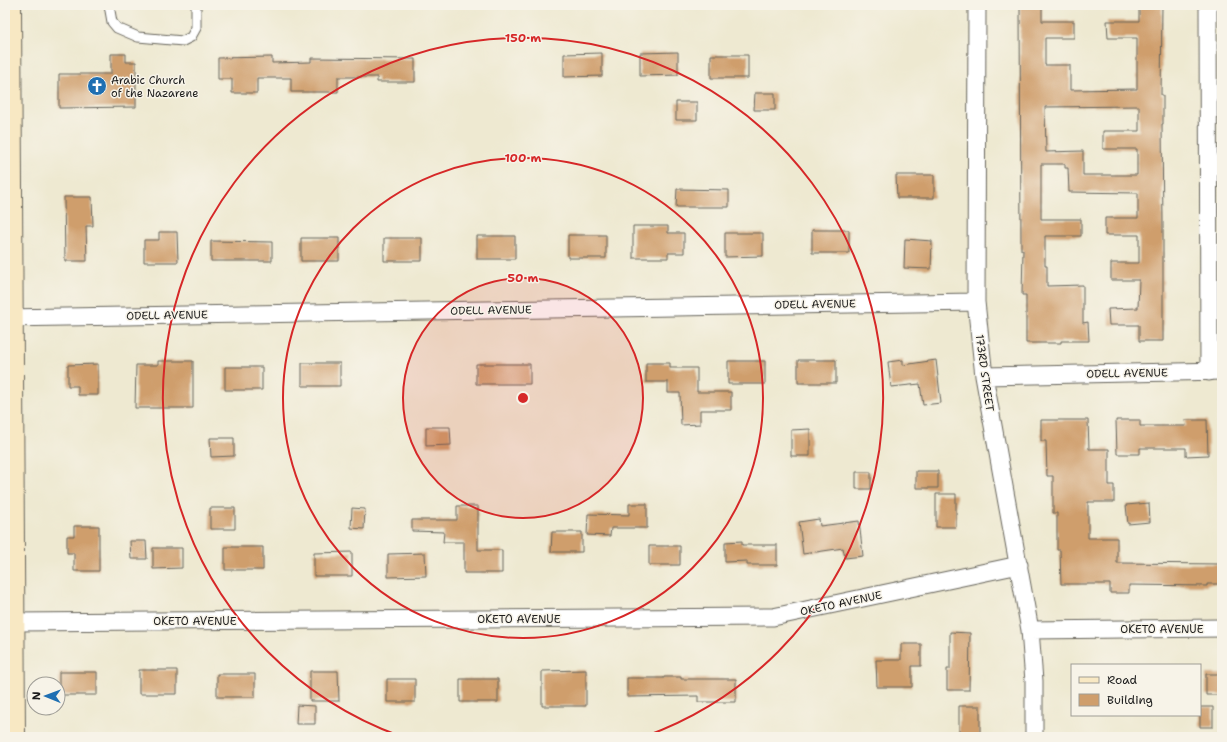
<svg xmlns="http://www.w3.org/2000/svg" width="1227" height="742" font-family="'Shantell Sans',sans-serif">
	<style>
		.building { fill: #cf9e6c; fill-rule: evenodd }
		.lines { fill: none; stroke-linecap: round; stroke-linejoin: round }
		.lane-casing { stroke: #66645b; stroke-width: 11 }
		.street-casing { stroke: #66645b; stroke-width: 19 }
		.secondary-casing { stroke: #66645b; stroke-width: 24 }
		.lane { stroke: #fff; stroke-width: 9 }
		.street { stroke: #fff; stroke-width: 17 }
		.secondary { stroke: #f8e8c3; stroke-width: 22 }
		.ring { fill: none; stroke: #d62828; stroke-width: 2 }
		.labels { text-anchor: middle; stroke-width: 3; stroke-linejoin: round; paint-order: stroke }
		.poi-label { font-size: 11px; fill: #1c1c1c; stroke: #f7f3e8; text-anchor: start }
		.street-label { font-size: 11px; fill: #1c1c1c; stroke: #f7f3e8 }
		.centre { fill: #d62828; stroke: #f7f3e8; stroke-width: 2 }
		.ring-label { font-size: 12px; text-anchor: middle; font-weight: bold; fill: #d62828; stroke: #f7f3e8; stroke-width: 3; stroke-linejoin: round; paint-order: stroke }
	</style>
	<rect width="100%" height="100%" fill="#f7f3e8"/>
	<filter id="ink" filterUnits="userSpaceOnUse"><feTurbulence type="fractalNoise" baseFrequency=".025" numOctaves="2"/><feDisplacementMap in="SourceGraphic" scale="8" xChannelSelector="R" yChannelSelector="G"/><feConvolveMatrix kernelMatrix="1 2 1 2 8 2 1 2 1" color-interpolation-filters="sRGB"/></filter>
	<filter id="wash" filterUnits="userSpaceOnUse"><feTurbulence type="fractalNoise" baseFrequency=".012" numOctaves="4" result="noise"/><feDisplacementMap in="SourceGraphic" scale="16" xChannelSelector="R" yChannelSelector="G"/><feGaussianBlur stdDeviation="0.9" result="paint"/><feColorMatrix in="noise" values="0 0 0 0 0 0 0 0 0 0 0 0 0 0 0 0 0 1.4 0 .05"/><feComposite in="paint" operator="in"/></filter>
	<g filter="url(#wash)">
		<rect width="100%" height="100%" fill="#eee9d1"/>
		<g id="blocks">
			<path class="building" d="M1139 5H1162L1161 95H1163V124H1162L1163 227V341H1139V325H1109L1108 309 1138 308 1139 280H1111V263H1139V235H1105V218H1138V193L1069 192 1068 168H1065V164H1041V219H1081V236H1045V266H1047V286L1083 285V323L1088 322 1089 341H1061V343H1026V295H1022L1023 250H1021L1020 6H1042V21H1074V38H1045V65H1070V90L1137 89V38H1108L1107 21H1139ZM1139 106V131H1103V149H1137V175H1083V151L1046 152 1045 107Z
				M678 52V75L640 76V53Z
				M602 53V76L564 77V54Z
				M111 54H126V62H136V107L59 108V74H111Z
				M711 55H748V78H711Z
				M272 57V63L311 62V58L415 59V82H377V77H338V92H291V78H257V93H232V79H218V58Z
				M755 93H775V110H754Z
				M676 102H697V120H676Z
				M896 175H934V198H897Z
				M677 189 729 190V207H676Z
				M64 197H92L93 226H86L87 261H65Z
				M633 226H668V233H684V253H668V258H633Z
				M812 230H849V253H812Z
				M159 232H177L178 262H144V240H159Z
				M725 233H763V256L725 257Z
				M568 235H606V258H568Z
				M477 236H515V259H477Z
				M301 238H339V261H301Z
				M384 238H422V261H384Z
				M905 239 932 241 931 269 904 268Z
				M211 241 272 242V261H211Z
				M798 360H836V383H798Z
				M903 360V365L936 360 941 403 923 405 920 384 891 387 888 362Z
				M158 361H193V408H135L136 365H158Z
				M728 361H765V384H728Z
				M302 363H340V386H302Z
				M646 363H670V368H697V392H731V410H700V424L681 425 680 393H668V382H646Z
				M98 364V395H78V386H68V365Z
				M476 364H530V384H476Z
				M225 367H262V390H225Z
				M1041 420H1088L1089 449H1109V485H1114V502H1088V538H1117V563L1222 564V584H1207V586L1129 585V593H1110V584H1061L1060 550H1057V513H1053V476H1047L1046 441H1041Z
				M1116 420H1140V426H1186L1185 420H1207L1208 455 1186 456V448H1140V454H1117Z
				M426 427H450L451 445 426 446Z
				M810 429V456H791V430Z
				M210 438H234V456L211 457Z
				M916 471H938V488H916Z
				M856 472H871V489H856Z
				M936 494H956V527H936Z
				M1149 503 1150 522 1128 524 1126 505Z
				M629 504H647V528H611L610 536 587 535 588 514 629 515Z
				M457 506H478V550H502V573H464V542H443L444 532 412 531V520H457Z
				M210 508H235V529H210Z
				M352 508 365 509 364 529 351 528Z
				M819 519 820 526 859 521 863 556 845 558 843 548 803 554 799 522Z
				M74 526H99V571H74V553H67V536H74Z
				M552 532H582V552H551Z
				M130 541H146L147 559H131Z
				M742 541V545H777V565H747V561L725 562V542Z
				M649 546H680V565H649Z
				M225 547H263V570H225Z
				M153 548H182V568L153 569Z
				M352 552V576H314V553Z
				M425 553 426 576 388 577V554Z
				M950 632 970 633 969 690H947V669H950Z
				M901 644H921V666H912V687H877L876 660H901Z
				M139 670H177V694H139Z
				M586 670V706H542V671Z
				M310 671H338L339 701H310Z
				M59 672H97V695H59Z
				M217 674H255V697H217Z
				M1206 674H1222V695H1206Z
				M664 677H681V679H736V702H698V696L627 697V678H664Z
				M387 679H415V702H387Z
				M460 679H498V702H460Z
				M297 705 315 706V724H296Z
				M959 706H980V737H959Z
				M1200 707H1213V727H1200Z"/>
		</g>
	</g>
	<g filter="url(#ink)">
		<use href="#blocks" fill-opacity="0" stroke="#66645b" stroke-width="1"/>
		<g class="lines">
			<defs>
				<path id="lane" d="M109 5 112 22 117 28 138 37 183 41 191 37 196 28V5"/>
				<path id="street" d="M977 5 976 302 984 376 1030 630 1034 681V737
					M1208 5 1209 372
					M5 318 976 302
					M984 376 1222 371
					M14 622 773 617 1019 565
					M1030 630 1222 628"/>
				<path id="secondary" d="M10 5 14 737"/>
			</defs>
			<use href="#lane" class="lane-casing"/>
			<use href="#street" class="street-casing"/>
			<use href="#secondary" class="secondary-casing"/>
			<use href="#lane" class="lane"/>
			<use href="#street" class="street"/>
			<use href="#secondary" class="secondary"/>
		</g>
	</g>
	<circle cx="523" cy="398" r="120" fill="#d62828" fill-opacity=".12"/>
	<g class="ring">
		<circle cx="523" cy="398" r="120"/>
		<circle cx="523" cy="398" r="240"/>
		<path d="M400 736A360 360 0 1 1 646 736"/>
	</g>
	<defs>
		<symbol id="church-disc" viewBox="-11 -11 22 22"><circle r="9.5" fill="#1f6fb2" stroke="#f7f3e8"/><path d="M-1.2-6h2.4v3.5h3.3v2.4h-3.3V6h-2.4V-.1h-3.3v-2.4h3.3Z" fill="#fff"/></symbol>
	</defs>
	<g fill-rule="evenodd">
		<use href="#church-disc" x="86" y="75" width="22" height="22"/>
	</g>
	<g class="labels">
		<g class="poi-label">
			<text x="111" y="84">Arabic Church<tspan x="111" dy="13">of the Nazarene</tspan></text>
		</g>
		<g class="street-label">
			<text transform="translate(815 304) rotate(-1)" y="4">ODELL AVENUE</text>
			<text transform="translate(491 310) rotate(-1)" y="4">ODELL AVENUE</text>
			<text transform="translate(167 315) rotate(-1)" y="4">ODELL AVENUE</text>
			<text transform="translate(985 373) rotate(82)" y="4">173RD STREET</text>
			<text transform="translate(1127 373) rotate(-1)" y="4">ODELL AVENUE</text>
			<text transform="translate(841 603) rotate(-12)" y="4">OKETO AVENUE</text>
			<text x="519" y="623">OKETO AVENUE</text>
			<text x="195" y="625">OKETO AVENUE</text>
			<text x="1162" y="633">OKETO AVENUE</text>
		</g>
	</g>
	<circle cx="523" cy="398" r="6" class="centre"/>
	<g class="ring-label">
		<text x="523" y="42">150 m</text>
		<text x="523" y="162">100 m</text>
		<text x="523" y="282">50 m</text>
	</g>
	<rect width="1227" height="742" fill="none" stroke="#f7f3e8" stroke-width="20"/>
	<rect x="1071" y="664" width="130" height="52" fill="#f7f3e8" stroke="#9f9d96"/>
	<rect x="1079" y="677" width="20" height="6" fill="#f8e8c3" stroke="#9f9d96"/>
	<text x="1107" y="684" font-size="12" fill="#1c1c1c">Road</text>
	<rect x="1079" y="694" width="20" height="12" fill="#cf9e6c" stroke="#9f9d96"/>
	<text x="1107" y="704" font-size="12" fill="#1c1c1c">Building</text>
	<g transform="translate(46 696) rotate(271)"><circle r="19" fill="#f7f3e8" stroke="#9f9d96"/>
	<path d="M0-3L7 15L0 10L-7 15Z" fill="#1f6fb2"/>
	<text y="-6" font-size="11" font-weight="bold" text-anchor="middle" fill="#1c1c1c">N</text>
	</g>
</svg>
